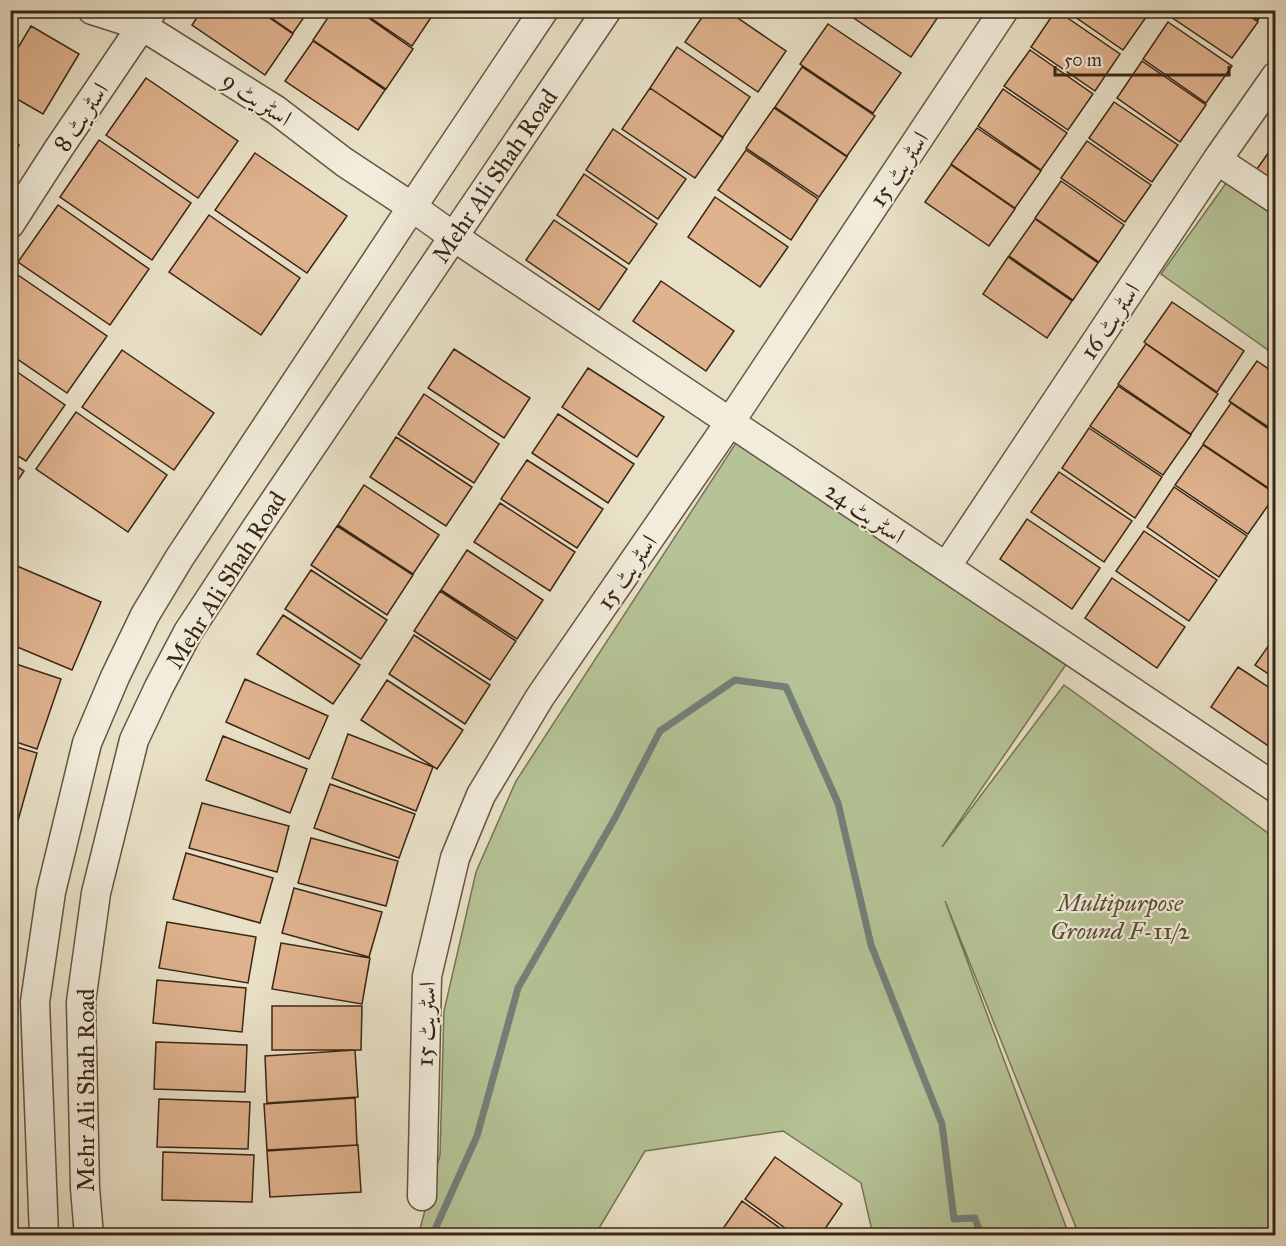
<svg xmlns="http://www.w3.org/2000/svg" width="1286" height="1246" font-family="'IM FELL Great Primer',Amiri,serif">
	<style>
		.green { fill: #b5c396; stroke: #777455; stroke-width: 1.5 }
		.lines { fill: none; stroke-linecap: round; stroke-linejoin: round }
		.stream { stroke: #738079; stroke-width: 7 }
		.building { fill: #e0b38f; stroke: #392614; stroke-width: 1.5 }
		.minor-casing { stroke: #655541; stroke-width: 31 }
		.minor { stroke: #f1ecdb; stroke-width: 28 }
		.labels { text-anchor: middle; stroke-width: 4.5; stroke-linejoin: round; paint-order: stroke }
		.street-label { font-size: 24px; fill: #392614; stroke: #f1ecdb }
		.park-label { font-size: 24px; font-style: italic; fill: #584d34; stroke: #f1ecdb }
	</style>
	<rect width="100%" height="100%" fill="#e9e1c7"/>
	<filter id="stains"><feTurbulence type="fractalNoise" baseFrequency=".00333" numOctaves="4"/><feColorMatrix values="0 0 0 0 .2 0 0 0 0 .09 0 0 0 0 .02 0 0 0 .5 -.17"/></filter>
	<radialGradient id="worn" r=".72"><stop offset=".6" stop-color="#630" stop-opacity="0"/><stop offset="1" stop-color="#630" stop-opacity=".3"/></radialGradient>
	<path class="green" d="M1229 179 1275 212V355L1161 274Z
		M736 443 1067 663 942 847 1064 685 1275 838V1235H1079L945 901 1069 1235H873L861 1183 783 1131 645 1151 595 1235 418 1236 440 1155 444 1011 476 872 516 781Z"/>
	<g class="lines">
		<path class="stream" d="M432 1236 477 1136 518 988 615 818 660 731 735 680 786 687 838 803 871 945 942 1124 954 1219 975 1218 981 1236"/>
	</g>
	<path class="building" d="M202 10H258L293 34 265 75 192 25Z
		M260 10H309L293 33Z
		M333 10H357L413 49 386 89 313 40Z
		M359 10H436L412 46Z
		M707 10H726L786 51 758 92 685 42Z
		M842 10H928L938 17 911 57Z
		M1056 10 1120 54 1095 91 1031 47Z
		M1065 10H1145L1149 13 1123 50Z
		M1171 10H1241L1258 22 1232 58 1168 15Z
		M1244 10H1264L1258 20Z
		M1168 22 1232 66 1206 103 1143 59Z
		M828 24 901 73 873 113 800 64Z
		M31 26 79 54 43 114 10 95V61Z
		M313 41 385 90 358 130 285 81Z
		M677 47 750 97 723 137 650 88Z
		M1030 50 1093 94 1068 130 1004 86Z
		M1142 61 1206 105 1180 142 1117 98Z
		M802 67 875 116 847 156 775 107Z
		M146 78 238 141 198 198 106 135Z
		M650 88 723 138 695 178 622 129Z
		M1003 89 1067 133 1041 170 978 126Z
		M1114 102 1178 145 1152 182 1089 138Z
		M774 108 847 157 819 197 746 148Z
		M977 128 1041 171 1015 208 951 164Z
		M613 129 686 179 658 219 586 170Z
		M10 140 19 145 10 160Z
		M99 140 191 203 152 260 60 197Z
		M1087 141 1151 185 1125 222 1061 178Z
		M1276 142V192L1252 176Z
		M746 150 818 199 791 240 718 190Z
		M255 153 347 216 307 273 215 210Z
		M951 165 1015 209 989 246 925 202Z
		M584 174 657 224 629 264 557 215Z
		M1061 181 1124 225 1099 262 1035 218Z
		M715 197 788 247 760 287 688 237Z
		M58 205 149 269 110 325 18 262Z
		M209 215 300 278 261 335 169 272Z
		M1035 219 1098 263 1073 300 1009 256Z
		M554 220 627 269 599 310 526 260Z
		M1008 257 1072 301 1047 338 983 294Z
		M15 273 107 336 67 393 10 354V280Z
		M661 281 734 331 706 371 633 321Z
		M1172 302 1244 351 1217 392 1144 342Z
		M1146 344 1218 394 1191 434 1118 384Z
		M454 349 530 398 504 438 428 388Z
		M122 350 214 413 174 470 82 407Z
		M1257 361 1276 374V432L1229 401Z
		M10 367 65 405 26 461 10 451Z
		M588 368 664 417 637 457 562 407Z
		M1118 386 1191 435 1163 475 1090 426Z
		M424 394 499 444 474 483 398 434Z
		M1231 403 1276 434V493L1203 444Z
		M76 412 167 475 128 532 36 469Z
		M558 414 634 464 608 503 532 453Z
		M1089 428 1162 477 1135 518 1062 468Z
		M396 437 472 487 446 526 370 477Z
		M1203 445 1276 494 1248 534 1175 485Z
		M527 460 603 509 577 548 501 499Z
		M10 462 24 471 10 492Z
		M1059 472 1132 521 1104 562 1031 512Z
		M364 485 439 535 413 574 338 525Z
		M1174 487 1247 536 1219 577 1147 527Z
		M500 503 575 552 550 591 474 542Z
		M1027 519 1100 568 1072 609 1000 559Z
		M337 526 413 575 387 615 311 565Z
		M1144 531 1217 580 1189 621 1116 571Z
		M467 550 543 600 517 639 441 590Z
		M10 563 101 602 72 670 10 644Z
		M311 570 387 620 361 659 285 609Z
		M1112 578 1185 627 1157 668 1085 618Z
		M440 591 516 641 490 680 414 631Z
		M283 615 360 665 333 704 257 654Z
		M414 635 490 685 465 724 389 674Z
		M1276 635V679L1255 665Z
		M10 662 61 679 37 749 10 740Z
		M1238 667 1276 692V751L1211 707Z
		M245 679 328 716 309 759 226 722Z
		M387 680 463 730 437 769 361 720Z
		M348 734 433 767 416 811 332 778Z
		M223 736 307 769 290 813 206 780Z
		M10 745 37 753 17 824 10 822Z
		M330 784 415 814 399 858 314 828Z
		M202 803 289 826 277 872 189 848Z
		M10 825 18 826 10 860Z
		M311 838 398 861 386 906 298 883Z
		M186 853 273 878 260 923 173 899Z
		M294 888 382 912 369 957 282 933Z
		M167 922 256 937 248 983 159 968Z
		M281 943 370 958 362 1004 272 989Z
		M157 980 246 988 242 1032 153 1023Z
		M272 1006H362L361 1050H272Z
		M156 1042 247 1045 245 1092 154 1089Z
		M355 1050 358 1097 267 1103 265 1056Z
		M355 1098 357 1145 267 1150 264 1104Z
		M159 1099 250 1102 248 1149 157 1147Z
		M358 1145 361 1192 270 1197 267 1151Z
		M163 1152 254 1155 252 1202 162 1200Z
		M775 1157 842 1204 820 1236H796L745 1199Z
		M742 1201 791 1236H718Z"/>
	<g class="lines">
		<defs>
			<path id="minor" d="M92 10 142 26 276 110 344 162 412 207 454 237 1276 788
				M1217 160 1276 199
				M10 224 59 148 152 11
				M946 567 1217 160 1276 76
				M422 1196 427 976 455 858 481 795 540 697 730 422 1004 10
				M44 1236 35 1002 51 892 87 743 115 677 145 615 180 557 412 207 544 10
				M89 1236 85 1188 81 1002 96 893 134 740 159 687 188 632 255 530 607 10"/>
		</defs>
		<use href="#minor" class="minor-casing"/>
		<use href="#minor" class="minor"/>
	</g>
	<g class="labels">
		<g class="street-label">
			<text transform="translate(257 99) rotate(34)" y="8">اسٹریٹ 9</text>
			<text transform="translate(81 117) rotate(-56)" y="8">اسٹریٹ 8</text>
			<text transform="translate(899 169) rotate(-56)" y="8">اسٹریٹ 15</text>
			<text transform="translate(495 176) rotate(-56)" y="8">Mehr Ali Shah Road</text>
			<text transform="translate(1110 321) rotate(-56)" y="8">اسٹریٹ 16</text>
			<text transform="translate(865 513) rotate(34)" y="8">اسٹریٹ 24</text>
			<text transform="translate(627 572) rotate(-55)" y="8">اسٹریٹ 15</text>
			<text transform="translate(226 580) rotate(-58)" y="8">Mehr Ali Shah Road</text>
			<text transform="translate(426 1024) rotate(-88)" y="8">اسٹریٹ 15</text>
			<text transform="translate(86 1090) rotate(-90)" y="8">Mehr Ali Shah Road</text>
		</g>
		<g class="park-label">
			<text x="1120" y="911">Multipurpose<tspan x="1120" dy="28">Ground F-11/2</tspan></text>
		</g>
	</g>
	<rect width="1286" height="1246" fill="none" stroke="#e9e1c7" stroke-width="36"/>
	<rect x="12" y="12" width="1262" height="1222" fill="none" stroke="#392614" stroke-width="3"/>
	<rect x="18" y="18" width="1250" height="1210" fill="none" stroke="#392614" stroke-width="1.5"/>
	<path d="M1055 66v9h174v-9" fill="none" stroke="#392614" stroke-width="3"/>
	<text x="1064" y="66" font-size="18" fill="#392614" stroke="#f1ecdb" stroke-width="4.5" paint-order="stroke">50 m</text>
	<rect width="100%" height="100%" filter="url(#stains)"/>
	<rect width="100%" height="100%" fill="url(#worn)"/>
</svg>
